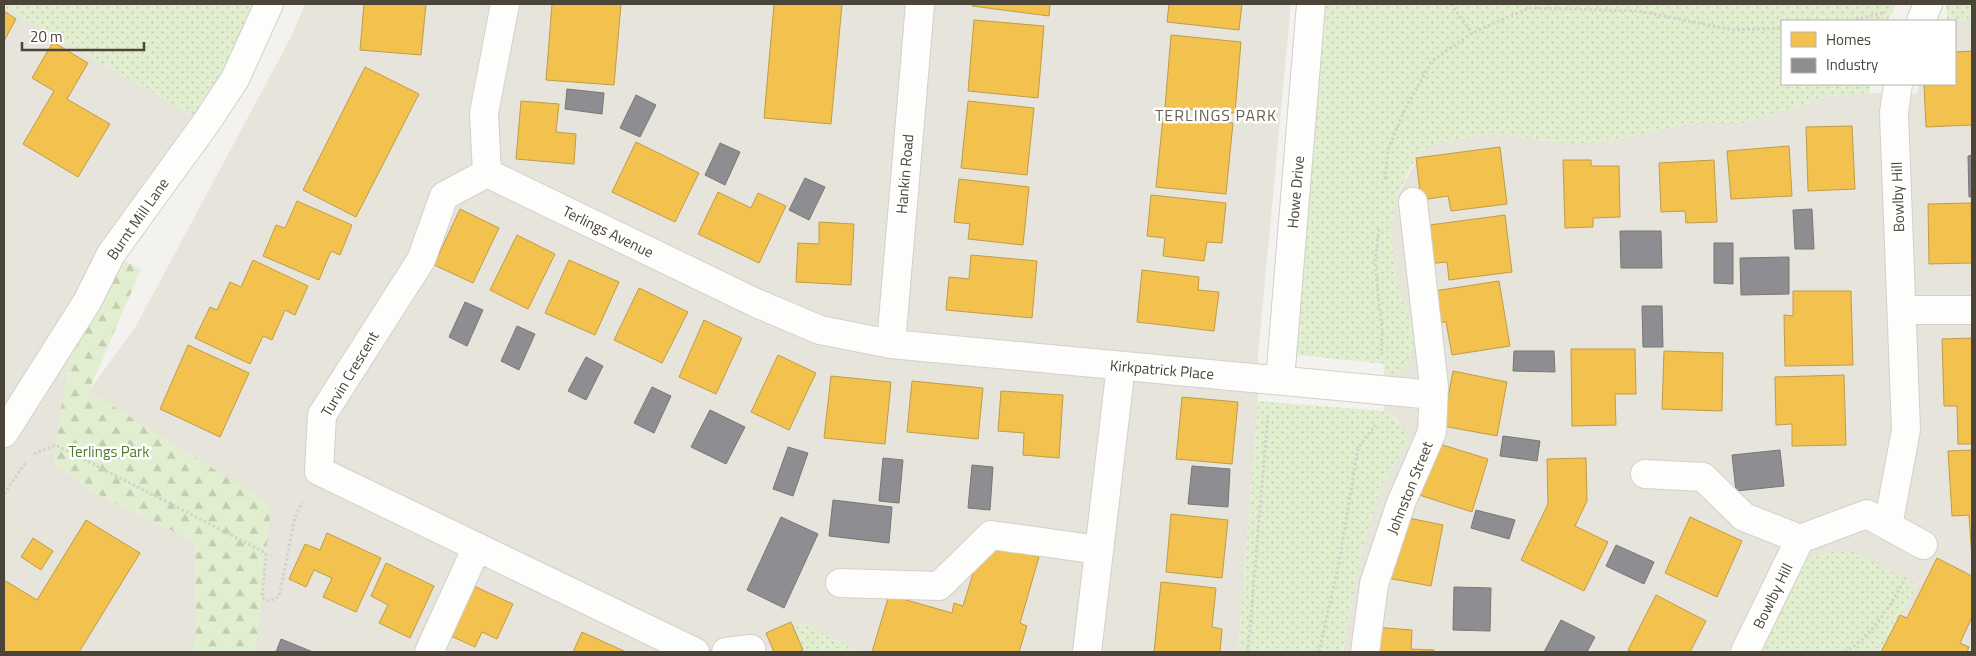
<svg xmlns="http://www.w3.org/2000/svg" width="1976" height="656" font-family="'Titillium Web',sans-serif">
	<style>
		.residential { fill: #e7e4dc }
		.grass { fill: url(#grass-dots) }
		.forest { fill: url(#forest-firs) }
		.homes { fill: #f2c14e; stroke: #c09c48 }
		.industry { fill: #8d8d92; stroke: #797777 }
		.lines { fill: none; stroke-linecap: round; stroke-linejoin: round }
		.minor-casing { stroke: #d2d0cb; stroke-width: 30 }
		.path { stroke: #d3d2cc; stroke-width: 3; stroke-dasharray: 2.5 2.5; stroke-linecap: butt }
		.minor { stroke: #fdfdfc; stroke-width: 28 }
		.labels { text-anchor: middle; stroke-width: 5; stroke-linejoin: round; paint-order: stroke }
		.street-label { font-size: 15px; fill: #4b4439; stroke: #fff }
		.park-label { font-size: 15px; fill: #4a7f2a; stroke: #fff }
		.neighbourhood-label { font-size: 16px; letter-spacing: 1px; fill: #6e6250; stroke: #fff }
	</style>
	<defs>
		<pattern id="grass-dots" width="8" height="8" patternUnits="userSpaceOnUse" patternTransform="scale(1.25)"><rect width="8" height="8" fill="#e1eecf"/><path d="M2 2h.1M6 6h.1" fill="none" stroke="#c3cdb2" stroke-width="1.8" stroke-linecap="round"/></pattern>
		<pattern id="forest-firs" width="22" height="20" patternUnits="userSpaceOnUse" patternTransform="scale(1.25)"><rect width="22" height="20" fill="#e1eecf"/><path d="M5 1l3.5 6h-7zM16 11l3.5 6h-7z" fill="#c3cdb2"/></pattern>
	</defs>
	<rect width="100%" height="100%" fill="#f4f2ee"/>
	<path class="residential" d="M305 4H1291L1258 355V401L1238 652H860L801 622 779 652H254L259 628 89 391 136 326 290 39Z
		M4 7 206 123 111 254 67 370 54 463 87 489 195 542 196 629 193 652H4Z
		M1947 19 1972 20V652H1882L1917 585 1757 652H1343L1361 553 1382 484 1408 443 1398 420 1384 411V376L1401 373 1412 323 1398 286 1393 257 1391 224 1396 199 1420 153 1433 144 1493 133 1573 144 1609 141 1694 123H1743L1829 96 1869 93 1917 94 1919 84H1955V21H1945Z"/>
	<path class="grass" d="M4 4H269L206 123 4 7Z
		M1323 4H1896L1888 21H1782V84H1872L1869 93 1829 96 1743 123H1694L1609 141 1573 144 1493 133 1433 144 1420 153 1409 170 1396 199 1391 224 1393 257 1398 286 1412 323 1413 348 1410 364 1401 373 1384 376V364L1289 354Z
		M1946 4H1972V20L1947 19Z
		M1258 401 1384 411C1400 422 1401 424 1408 443L1382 484 1361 553 1343 652H1238Z
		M1852 551 1917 585 1882 652H1757L1805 559 1828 552Z
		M801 622 860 652H779Z"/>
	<path class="forest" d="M111 254 141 269 89 391 271 505 259 628 254 652H193L196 629 195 542 87 489 53 463 67 370 41 351Z"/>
	<path class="homes" d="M364 4H426L421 55 360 50Z
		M552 4H621L614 85 546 80Z
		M774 4H842L831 124 764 118Z
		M973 4H1050L1049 16 972 6Z
		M1169 4H1242L1239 30 1167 22Z
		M4 11 16 19 4 41Z
		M974 20 1044 26 1038 98 968 91Z
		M1171 35 1241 42 1235 113 1165 107Z
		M53 42 88 63 67 99 110 124 78 177 23 144 54 91 32 78Z
		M1972 51V125L1926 127 1924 84H1955V52Z
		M365 67 419 94 356 217 303 190Z
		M521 101 559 104 556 132 576 134 574 164 516 159Z
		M968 101 1034 108 1027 175 961 168Z
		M1163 117 1233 123 1226 194 1156 187Z
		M1852 126 1855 189 1808 191 1806 127Z
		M636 142 699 173 675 222 612 192Z
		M1789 146 1792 196 1731 199 1727 151Z
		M1500 147 1507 204 1451 211 1448 196 1421 200 1416 158Z
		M1563 160H1591V166H1619L1620 217 1593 218V227L1565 228Z
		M1714 160 1717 222 1686 223 1685 211 1661 212 1659 163Z
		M959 179 1029 187 1023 245 968 239 970 224 954 222Z
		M718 192 751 208 758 193 786 206 759 263 698 234Z
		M1151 195 1226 203 1222 243 1207 242 1204 261 1163 256 1165 238 1147 236Z
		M297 201 352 225 340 255 331 251 319 280 263 256 276 225 285 228Z
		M1971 203 1972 263 1929 264 1928 204Z
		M460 209 499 228 473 283 434 265Z
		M1505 215 1512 272 1449 280 1447 262 1427 264 1422 226Z
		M819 222 854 224 851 285 796 282 798 243 819 244Z
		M517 235 555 254 528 309 490 290Z
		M971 255 1037 261 1032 318 946 310 949 277 969 279Z
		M253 260 308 286 295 315 285 310 272 340 263 336 250 364 195 338 210 307 217 310 230 282 241 287Z
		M569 260 619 282 595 335 545 313Z
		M1142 270 1199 277 1198 290 1219 292 1214 331 1137 322Z
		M1499 281 1510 346 1452 355 1446 322H1439L1434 291Z
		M639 288 688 312 662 363 614 340Z
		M1793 291H1851L1853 365 1785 366 1784 315 1793 316Z
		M704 320 742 338 716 394 679 377Z
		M1972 338V444H1958L1957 406H1944L1942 339Z
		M188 345 249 373 220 437 160 409Z
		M1571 349H1635L1636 394H1615L1616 425 1572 426Z
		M1664 351 1723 353 1722 411 1662 409Z
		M778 355 816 373 789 430 751 412Z
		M1453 371 1507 382 1497 436 1443 426Z
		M1844 375 1846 445 1792 446V424L1776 425 1775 377Z
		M831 376 891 382 885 444 824 438Z
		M912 381 983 388 978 439 907 432Z
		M1001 391 1063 395 1059 458 1023 455 1024 433 998 431Z
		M1182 397 1238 402 1232 464 1176 459Z
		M1433 442 1488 459 1472 512 1416 494Z
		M1972 450V559L1969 515 1952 516 1948 451Z
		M1586 458 1587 501 1575 526 1608 542 1584 591 1521 560 1548 504 1547 459Z
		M1171 514 1228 520 1222 578 1166 572Z
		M1394 515 1443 525 1431 586 1382 577Z
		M1690 517 1742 541 1717 597 1665 573Z
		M86 520 140 553 79 652H4V580L37 600Z
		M327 533 381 558 356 612 323 597 332 578 314 570 306 587 289 579 305 544 320 550Z
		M33 538 53 551 41 570 21 557Z
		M983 541 1039 557 1020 623 1027 626 1019 652H872L889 595 952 613 954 603 963 606Z
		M1937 558 1972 576V617L1960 643 1969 647 1967 652H1881L1900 615 1907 618Z
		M386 563 434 586 410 638 379 623 388 605 371 596Z
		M465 582 513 604 497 639 482 632 475 647 442 632Z
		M1161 582 1216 588 1212 627 1222 629 1220 652H1154Z
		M1656 595 1706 621 1690 652H1633L1628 650Z
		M791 622 803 650 798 652H774L766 633Z
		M1374 627 1412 630 1411 649 1434 650V652H1373Z
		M582 632 626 652H573Z"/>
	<path class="industry" d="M567 89 604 93 602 114 565 109Z
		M636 95 656 105 640 137 620 128Z
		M720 143 740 152 725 185 705 175Z
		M1972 155V197H1969L1968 156Z
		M805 178 825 187 809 220 789 210Z
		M1812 209 1814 249H1795L1793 210Z
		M1620 231H1661L1662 268H1621Z
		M1714 243H1733V284L1714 283Z
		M1789 257V294L1741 295 1740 258Z
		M465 302 483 310 467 346 449 337Z
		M1642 306H1662L1663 347H1643Z
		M517 326 535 334 519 370 501 361Z
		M1514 351H1554L1555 372 1513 371Z
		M586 357 603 366 586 400 568 391Z
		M652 387 671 396 654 433 634 423Z
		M710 410 745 427 726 464 691 447Z
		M1503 436 1540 441 1537 461 1500 456Z
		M788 447 808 453 793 496 773 489Z
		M1780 450 1784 486 1736 491 1732 455Z
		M883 458 903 460 899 503 879 501Z
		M972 465 993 467 990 510 968 508Z
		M1192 466 1230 469 1228 507 1188 504Z
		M833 500 892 507 889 543 829 536Z
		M1476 510 1515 520 1509 539 1471 528Z
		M781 517 818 534 784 608 747 590Z
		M1616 545 1654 562 1644 584 1606 566Z
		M1454 587 1491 588 1490 631 1453 630Z
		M1561 620 1595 637 1587 652H1544Z
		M281 639 313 652H276Z"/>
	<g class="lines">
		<defs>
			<path id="minor" d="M505 4 484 113 487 173 756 303 820 330 891 344 1433 395
				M1921 21 1928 4
				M487 173 444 196 421 260 322 415 319 471 695 652
				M1902 310H1972
				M891 344 920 4
				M1280 380 1311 4
				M4 433 87 302 111 254 206 123 235 79 269 4
				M1645 474 1703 477 1744 517 1800 539 1745 652
				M1888 526 1906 430 1894 113 1898 84
				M1800 539 1867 514 1923 545
				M840 583 939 586 991 535 1099 550
				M429 652 477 547
				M726 652 751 649
				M1087 652 1121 366
				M1365 652 1374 584 1401 503 1432 432 1434 386 1413 202"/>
		</defs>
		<use href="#minor" class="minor-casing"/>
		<path class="path" d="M1451 4 1472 33
			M1851 21 1886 12
			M1385 179 1388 149 1405 109 1432 61 1472 33 1529 8 1639 11 1733 30 1782 28
			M1379 229 1375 262 1382 330 1381 355
			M34 454 56 445 266 553 262 597 269 601 279 597 295 517 302 502
			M4 494 26 462
			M1248 652 1268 414
			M1319 652 1339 563 1358 448 1375 425
			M1845 652C1873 635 1891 605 1906 577"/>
		<use href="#minor" class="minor"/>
	</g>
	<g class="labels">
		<g class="street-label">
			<text transform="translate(905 174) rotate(-85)" y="5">Hankin Road</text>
			<text transform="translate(1296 192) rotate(-85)" y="5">Howe Drive</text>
			<text transform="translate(1898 197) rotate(-92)" y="5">Bowlby Hill</text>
			<text transform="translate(138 219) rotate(-55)" y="5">Burnt Mill Lane</text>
			<text transform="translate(608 232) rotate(26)" y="5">Terlings Avenue</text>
			<text transform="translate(1162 370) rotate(5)" y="5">Kirkpatrick Place</text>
			<text transform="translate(350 374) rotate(-59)" y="5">Turvin Crescent</text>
			<text transform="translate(1410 488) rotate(-68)" y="5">Johnston Street</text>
			<text transform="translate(1773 596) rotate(-64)" y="5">Bowlby Hill</text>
		</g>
		<g class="park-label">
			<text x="109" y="457">Terlings Park</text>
		</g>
		<g class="neighbourhood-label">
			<text x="1216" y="121">TERLINGS PARK</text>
		</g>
	</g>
	<rect width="1976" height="656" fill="none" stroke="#4b4439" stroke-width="10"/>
	<rect x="1781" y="20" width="175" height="65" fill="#ffffff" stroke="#b7b4b0"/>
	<rect x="1791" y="32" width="25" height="15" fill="#f2c14e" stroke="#b7b4b0"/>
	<text x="1826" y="45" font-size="15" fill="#4b4439">Homes</text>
	<rect x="1791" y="58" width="25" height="15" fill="#8d8d92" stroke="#b7b4b0"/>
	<text x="1826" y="70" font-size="15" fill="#4b4439">Industry</text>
	<path d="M22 42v8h122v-8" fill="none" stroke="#4b4439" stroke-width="2.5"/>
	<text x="30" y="42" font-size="15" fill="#4b4439" stroke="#ffffff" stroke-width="4" paint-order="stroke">20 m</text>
</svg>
